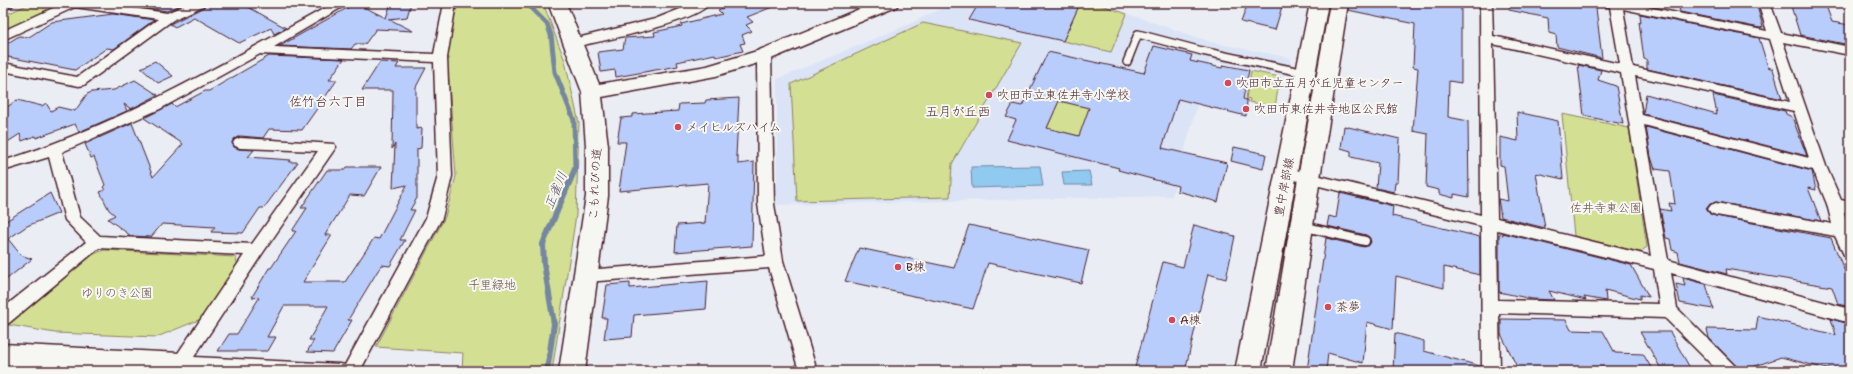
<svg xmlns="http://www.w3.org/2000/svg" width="1853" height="374" font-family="'Shantell Sans','Klee One',sans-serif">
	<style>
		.built { fill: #dbe4f6 }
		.green { fill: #d3e093; stroke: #8e805f }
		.water { fill: #90caf0; stroke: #7486a1 }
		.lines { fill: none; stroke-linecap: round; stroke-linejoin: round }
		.stream-far1 { stroke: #7486a1; stroke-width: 5 }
		.stream { stroke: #7486a1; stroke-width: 6 }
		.building { fill: #b8cdfc; stroke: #4a1f2b; fill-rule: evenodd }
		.lane-far1-casing { stroke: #4a1f2b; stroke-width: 10 }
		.lane-casing { stroke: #4a1f2b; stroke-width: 12 }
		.street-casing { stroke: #4a1f2b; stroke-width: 3 }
		.secondary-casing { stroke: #4a1f2b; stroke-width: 3 }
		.lane-far1 { stroke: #f6f6f2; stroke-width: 7 }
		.lane { stroke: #f6f6f2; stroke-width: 8 }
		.street { fill: #f6f6f2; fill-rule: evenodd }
		.secondary { fill: #f6f6f2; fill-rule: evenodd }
		.poi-dot { fill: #d1495b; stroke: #f6f6f2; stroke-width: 1.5 }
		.labels { text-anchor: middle; stroke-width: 4; stroke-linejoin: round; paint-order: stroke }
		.poi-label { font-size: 12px; fill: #4a1f2b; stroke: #f6f6f2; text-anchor: start }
		.street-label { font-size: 12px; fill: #4a1f2b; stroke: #f6f6f2 }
		.park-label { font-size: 12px; fill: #6c4f45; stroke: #f6f6f2 }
		.neighbourhood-label { font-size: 13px; fill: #4a1f2b; stroke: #f6f6f2 }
		.water-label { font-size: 13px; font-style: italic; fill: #5f5266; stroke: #f6f6f2 }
	</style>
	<rect width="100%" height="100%" fill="#eaeef4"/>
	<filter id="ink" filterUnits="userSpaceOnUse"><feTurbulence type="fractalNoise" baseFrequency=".025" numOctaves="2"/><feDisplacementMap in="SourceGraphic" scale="8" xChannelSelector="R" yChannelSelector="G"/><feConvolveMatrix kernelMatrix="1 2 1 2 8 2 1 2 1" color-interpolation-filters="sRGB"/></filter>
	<g filter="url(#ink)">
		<path class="built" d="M952 3H1096L1211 42 1291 58 1287 76 1210 60 1172 196 777 205V79L909 24Z"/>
		<path class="green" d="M31 3H64L3 31V16Z
			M457 3H543L565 61 579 123 576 215 552 371H462L463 353 376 347 445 217 456 176 447 57Z
			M1080 3H1096L1127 14 1111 52 1063 41Z
			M923 23 1022 43 952 164 950 197 797 201 791 84Z
			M1251 71 1280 77 1275 107 1249 102 1250 99 1246 98Z
			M1069 77 1126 147 1058 131 1052 144 1041 142Z
			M1562 114 1629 128 1647 247 1640 252 1574 236Z
			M104 250 235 257 238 265 201 319 157 337 55 333 3 324 84 258Z"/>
		<path class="water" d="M1040 166 1043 186 972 188 971 167Z
			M1089 171 1092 185H1064L1062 172Z"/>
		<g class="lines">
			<path class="stream-far1" d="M526 3 547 24 551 35 555 72 574 120 575 170"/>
			<path class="stream" d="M547 371 554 324 544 264 543 244 575 169"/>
		</g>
		<path class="building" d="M137 3H185L167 11 145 8Z
			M206 3H241L286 28 274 34 271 28 239 43 194 17 175 27 170 24 204 7Z
			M356 3 386 18 391 3H411L407 17 389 19 413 31 376 29 365 44H355L351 49 280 46Z
			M735 3 780 4 747 17 753 22 746 25 752 31 742 35 745 43 740 44 743 51 716 57 715 54 677 62 678 66 616 77 615 70 601 72 598 52 623 49 625 38 655 36 654 32 682 26 681 24 722 14 718 10Z
			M979 3H1054L1078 8 1063 41 969 20Z
			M1248 3H1283L1275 30 1241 22Z
			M1349 3H1461V83L1449 81 1448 117 1468 121 1469 197 1454 194V198L1439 194V190L1426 187 1428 134 1413 131 1418 68 1413 67 1415 24 1348 10Z
			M1510 3H1568L1596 8 1602 58 1557 47 1556 35 1549 33 1548 18 1509 10Z
			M1678 3H1756L1763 27 1760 28 1680 12Z
			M1790 3H1825L1832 22 1850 25V45L1800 35Z
			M113 14 154 20 114 49 107 48 75 70 3 56V46L19 36 29 37 52 22Z
			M1640 14 1759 38 1768 67 1773 69 1782 99 1647 69V60L1644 59 1639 22 1641 23Z
			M1154 46 1192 55 1190 61 1222 68 1223 65 1249 70 1243 99 1247 100 1246 116 1178 99 1162 148 1227 163 1218 202 1177 191 1178 186 1118 170 1119 168 1007 140 1016 120 1006 117 1013 104 1022 106 1048 52 1144 73ZM1059 101 1089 108 1079 136 1047 128Z
			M269 56 344 59 329 80H337L302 130 269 129 263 138 240 136 234 139 232 142 234 147 239 149 254 150 248 157 291 160 289 162H298L264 208H260L243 233 211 232 215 227 162 224 151 237 131 236 108 219 115 215 109 210 100 192 105 190 103 187 105 185 94 157 91 158 85 144 132 123 153 177 183 144 144 118 172 104 175 107 205 91H209Z
			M155 61 173 76 158 83 141 68Z
			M380 62 399 63 396 68H426L416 87V129L422 128 421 148 417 149V198L410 210H415L400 240H405L390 266 382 265 377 272 348 320H352L333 353 307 352 314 340H309L328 306H284L267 337H276L268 351H218L229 334H237L259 298 252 297 269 268H271L296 231H292L307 208H301L327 170H345L347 167H381L364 196 350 195 325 235H332L303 282H345L374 238 379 239 407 185 393 188 395 144 392 149 393 90H362Z
			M1578 65 1601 70 1598 80 1616 86 1623 124 1584 116Z
			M135 80 158 95 131 109 124 104 127 111 79 132 75 124 36 138 35 136 22 141 20 134 3 145V110L17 100 42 106 46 103 51 111 58 107 75 111 87 94 92 92 114 90Z
			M1646 94 1717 114 1713 95 1785 111 1786 114 1792 117 1807 156 1643 114Z
			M739 98 736 156H738V164L754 162 752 246 675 252 677 225 705 223 708 183 619 191 626 142H617L621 118 632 117V114L678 111 679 104 705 103 706 100Z
			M1517 112 1558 121 1563 179 1536 173 1545 228 1501 217 1498 199 1508 201 1504 166 1500 165V137L1518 141Z
			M1344 126 1400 139 1398 182H1395L1394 192 1376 188 1378 163 1351 157V151L1341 148Z
			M1646 127 1812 171 1816 190 1808 188 1821 221 1716 202 1710 204 1706 209 1710 214 1716 216 1831 238 1850 284V307L1838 304 1832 287 1726 269 1727 274 1680 262 1678 252 1672 250 1670 239 1666 238 1660 209 1671 211 1669 203 1675 204 1670 171 1655 169 1651 157Z
			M1234 147 1266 154 1263 169 1231 161Z
			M50 193 59 213 27 226 8 239 21 255 32 259 3 282V223Z
			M1340 193 1393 206 1392 216 1480 237V275L1444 267V288L1396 276 1393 329 1367 322 1363 363 1328 353 1326 371H1307L1326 238 1364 247 1369 245 1371 242 1369 237 1366 235 1327 226 1329 216 1336 218Z
			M969 225 1089 250 1081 283 988 263 973 309 845 281 859 248 954 268Z
			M1194 225 1235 236 1226 279 1208 274 1185 371H1134L1163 262 1183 267Z
			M1503 233 1631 265 1649 297 1640 295V299L1605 290 1606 301 1584 297 1586 300 1549 291 1554 300 1532 299 1499 292V234L1503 235Z
			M1683 278 1706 284 1713 309 1680 303 1676 284 1685 286Z
			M708 281 706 309 634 315 632 337 604 339 607 318H602L607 285 630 283V288Z
			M1758 316 1836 335 1831 319 1850 324V371H1835L1781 357 1741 371 1709 338 1707 329 1756 330Z
			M1501 319 1566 320 1571 330 1603 331 1615 353 1643 354 1652 369 1592 367 1593 371H1519L1501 334Z
			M1640 332H1670L1690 368 1660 367Z
			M1395 333 1424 341V351L1480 366 1479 371H1393Z"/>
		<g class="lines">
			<defs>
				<path id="lane-far1" d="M1127 62 1138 34 1202 51 1305 73"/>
				<path id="lane" d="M1302 226 1365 241"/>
				<path id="street" d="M64 3H98L167 13 189 3H205L203 6 173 20 84 85 79 86 3 71V63L77 77 158 19 75 7 3 40V31Z
					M334 3H349L274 47 434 54 444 3H456L447 58 452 176 442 218 360 371H179L174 369 171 364 174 359 244 255 99 248 9 323 3 325V308L86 242 65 220 49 157 3 171V161C121 124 226 62 334 3ZM260 54 434 62 438 176 426 218 345 365 340 364 194 357 262 254 334 150 336 147 334 144 240 138 235 140 233 143 235 146 240 148 318 151 252 244 100 236 80 217 62 152 160 109Z
					M695 3H710C696 23 601 41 574 47L568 43 569 40 655 19Z
					M1480 3H1492L1493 36 1620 64 1610 7 1605 6 1603 3H1628L1767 31 1758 3H1770L1781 33 1850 47V55L1783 42 1826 166 1841 200 1850 202V214L1844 212 1850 234V257L1844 255 1835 236 1716 215 1711 213 1708 209 1711 205 1716 203 1832 224 1827 204 1813 170 1644 125 1668 260 1850 309V323L1671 273 1677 308 1735 366 1738 371H1718L1665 318 1499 313 1500 371H1482L1481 226 1287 178 1282 177 1280 173 1282 169 1287 168 1481 215ZM1623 9 1770 39 1790 102 1633 67ZM1493 44 1621 73 1651 256 1497 218ZM1635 76 1794 111 1809 158 1642 115ZM1497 230 1654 269 1659 304 1498 300Z
					M764 51 769 52 771 55 774 204 783 261 817 371H799L769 268 586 282 580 280 578 276 580 272 586 270 766 256 758 204 757 55 759 52Z"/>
				<path id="secondary" d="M3 3H14L11 7 3 9Z
					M548 3H566L599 84 707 66 757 51 874 3H899L896 7 771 59 716 76 602 97 608 146V196L585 371H559L586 196V146L582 92Z
					M1310 3H1328L1261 371H1235Z
					M1330 3H1348L1320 178 1292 371H1266L1298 178Z
					M3 344 180 353 189 356 193 364 189 371H108L3 366Z"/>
			</defs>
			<use href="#lane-far1" class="lane-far1-casing"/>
			<use href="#lane" class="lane-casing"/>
			<use href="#street" class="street-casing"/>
			<use href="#secondary" class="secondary-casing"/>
			<use href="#lane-far1" class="lane-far1"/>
			<use href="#lane" class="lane"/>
			<use href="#street" class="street"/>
			<use href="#secondary" class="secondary"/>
		</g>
	</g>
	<g class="poi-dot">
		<circle cx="1228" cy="83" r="4"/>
		<circle cx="989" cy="95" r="4"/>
		<circle cx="1246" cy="109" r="4"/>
		<circle cx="678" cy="127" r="4"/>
		<circle cx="898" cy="267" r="4"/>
		<circle cx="1328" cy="307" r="4"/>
		<circle cx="1172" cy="320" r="4"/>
	</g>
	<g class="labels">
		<g class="poi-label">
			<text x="1236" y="87">吹田市立五月が丘児童センター</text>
			<text x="997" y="99">吹田市立東佐井寺小学校</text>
			<text x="1254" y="113">吹田市東佐井寺地区公民館</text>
			<text x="686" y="131">メイヒルズハイム</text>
			<text x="906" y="271">B棟</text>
			<text x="1336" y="311">茶夢</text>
			<text x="1180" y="324">A棟</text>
		</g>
		<g class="street-label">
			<text transform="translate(595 184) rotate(-87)" y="4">こもれびの道</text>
			<text transform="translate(1284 187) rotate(-79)" y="4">豊中岸部線</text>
		</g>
		<g class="park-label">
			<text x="1606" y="212">佐井寺東公園</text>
			<text x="492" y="289">千里緑地</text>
			<text x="117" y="297">ゆりのき公園</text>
		</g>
		<g class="neighbourhood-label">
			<text x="328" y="106">佐竹台六丁目</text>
			<text x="958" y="116">五月が丘西</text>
		</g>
		<g class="water-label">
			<text transform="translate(555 190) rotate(-67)" y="5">正雀川</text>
		</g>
	</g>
	<rect width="1853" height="374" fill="none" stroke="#f6f6f2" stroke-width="16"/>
	<rect x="8" y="8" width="1837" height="358" fill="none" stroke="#4a1f2b" stroke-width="1.5" filter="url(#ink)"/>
</svg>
